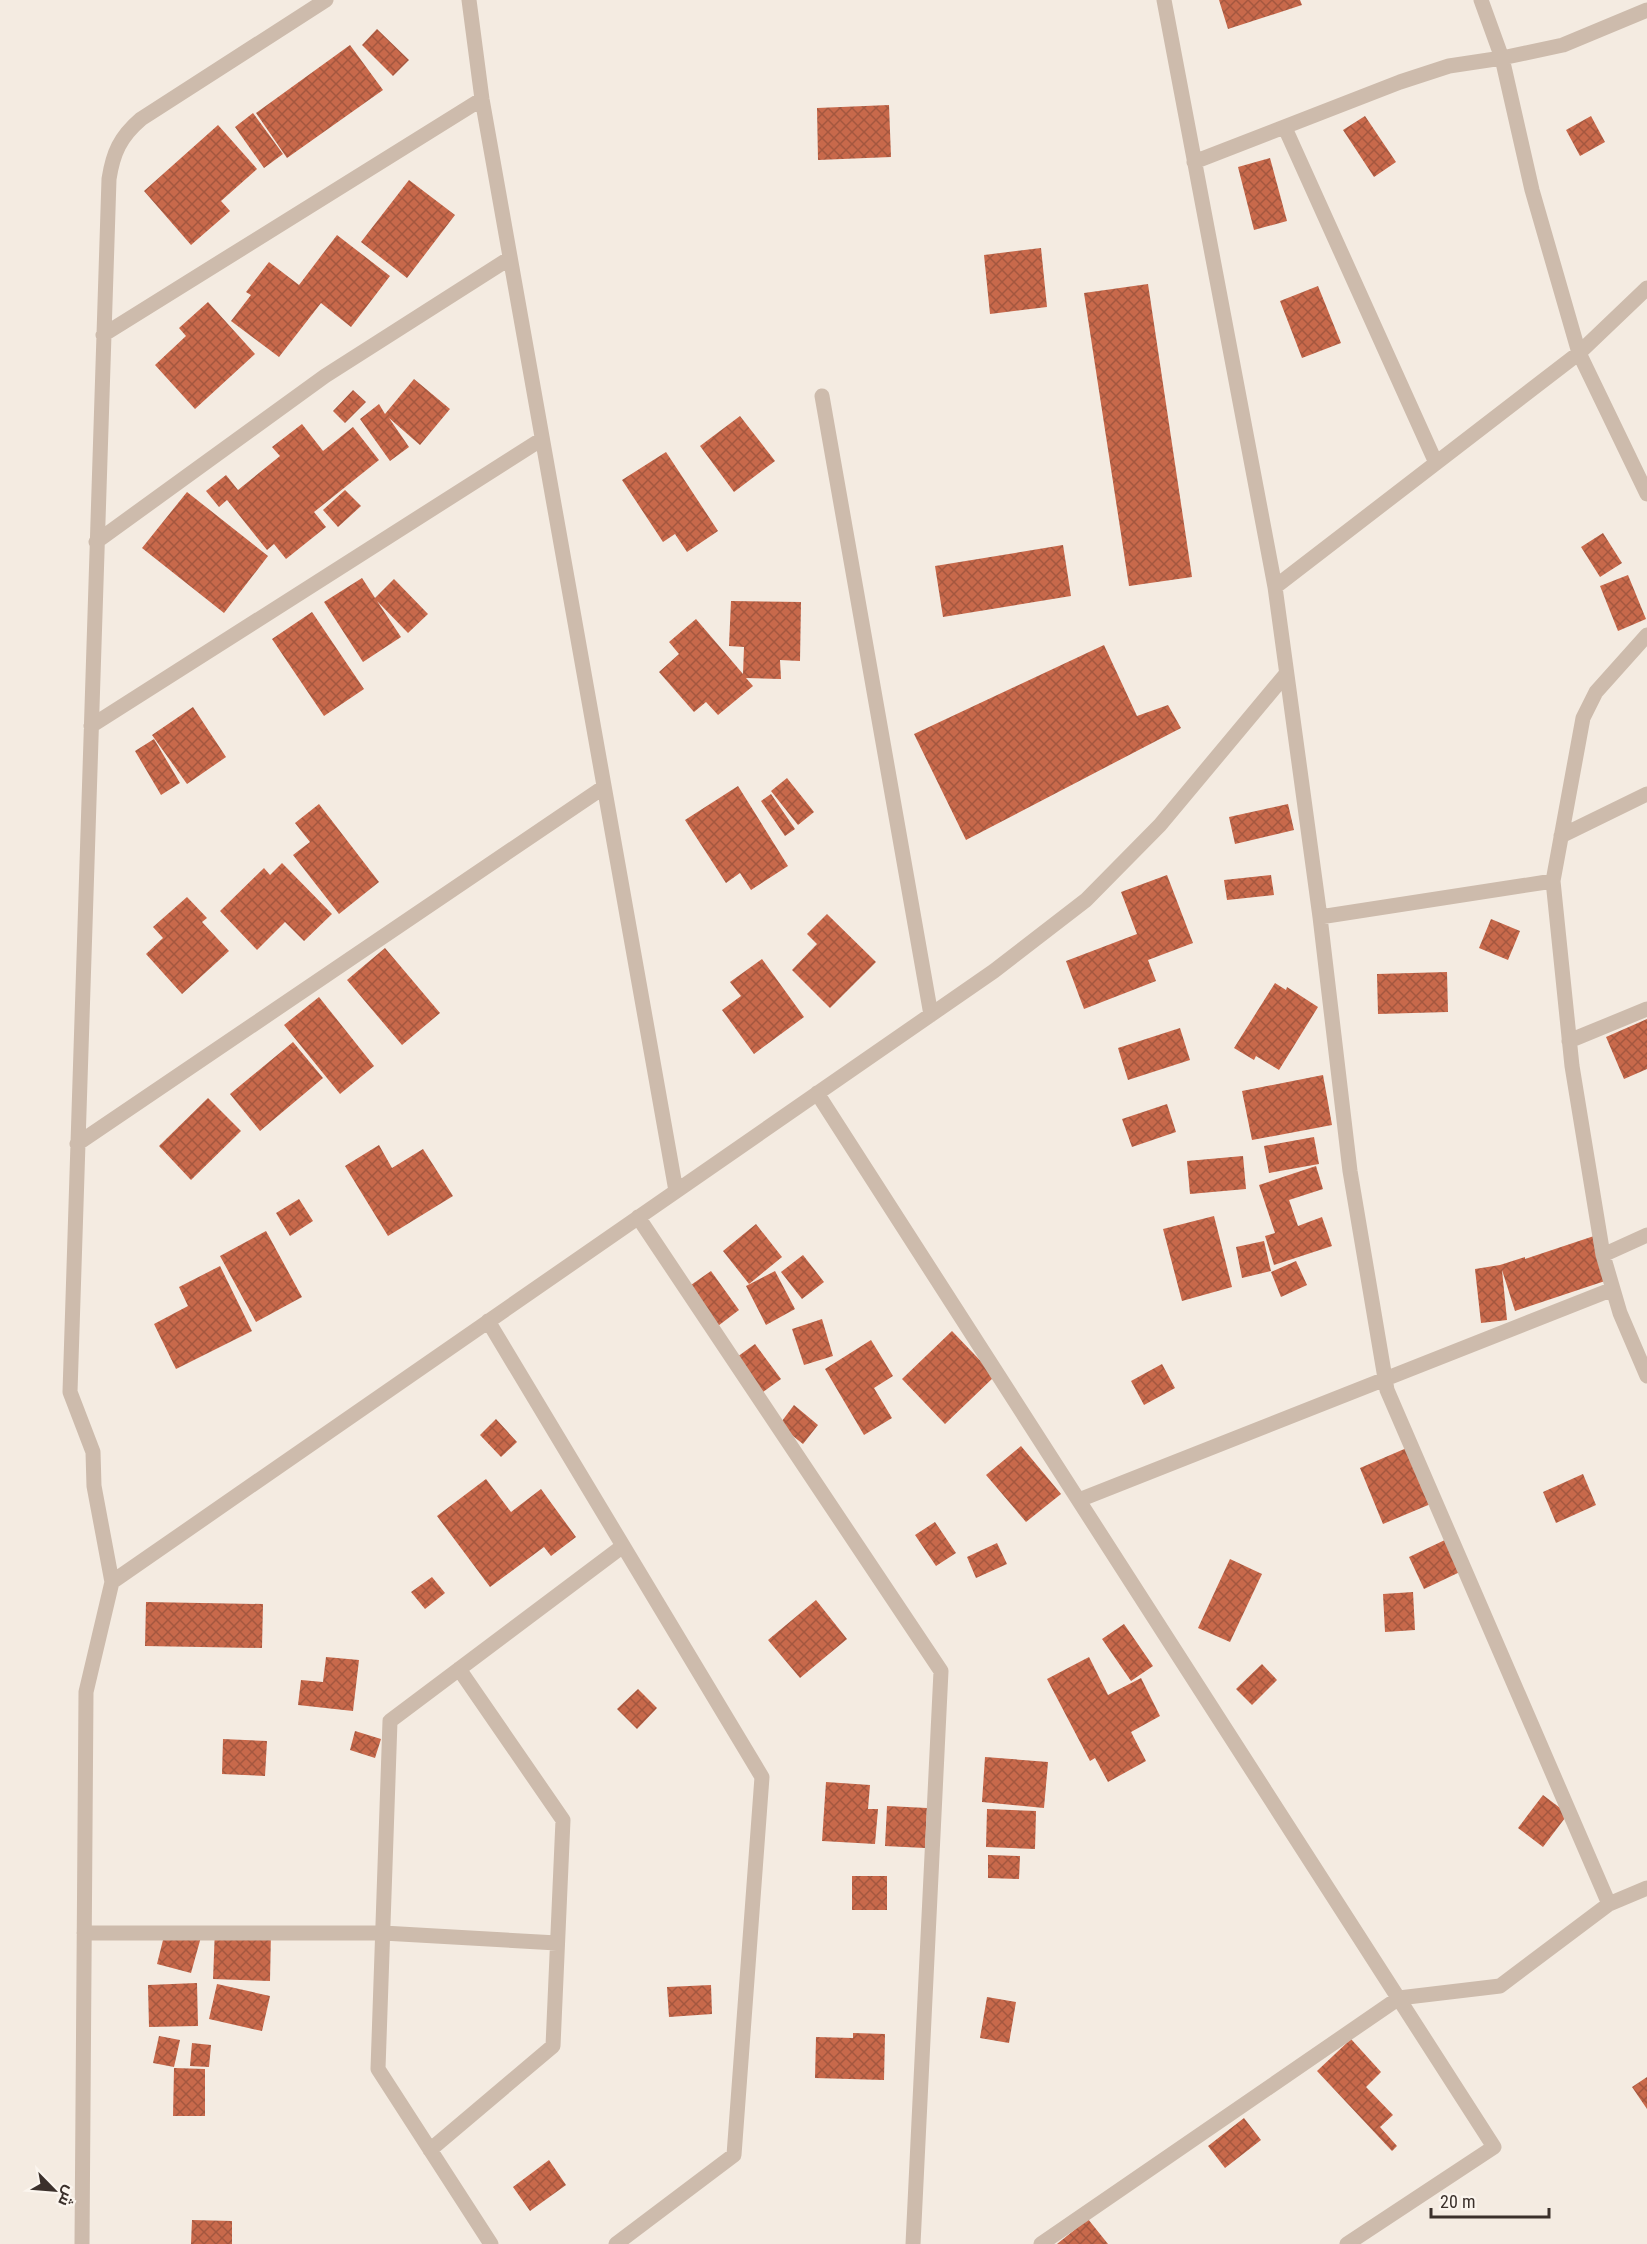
<svg xmlns="http://www.w3.org/2000/svg" width="1647" height="2244" font-family="'Roboto Condensed',Cairo,sans-serif">
	<style>
		.building { fill: url(#building-cross-hatch) }
		.lines { fill: none; stroke-linecap: round; stroke-linejoin: round }
		.minor { stroke: #cdbbac; stroke-width: 15 }
	</style>
	<defs>
		<pattern id="building-cross-hatch" width="8" height="8" patternUnits="userSpaceOnUse" patternTransform="scale(1.5)"><rect width="8" height="8" fill="#c8694b"/><path d="M0 0l8 8M0 8l8-8" fill="none" stroke="#a4573f"/></pattern>
	</defs>
	<rect width="100%" height="100%" fill="#f4ebe1"/>
	<path class="building" d="M1219 0H1300L1302 5 1228 29Z
		M377 29 409 60 393 76 362 45Z
		M350 45 383 90 287 158 256 113Z
		M889 105 891 157 818 160 817 108Z
		M253 113 283 154 264 168 235 127Z
		M1365 116 1396 162 1374 177 1343 130Z
		M1591 116 1605 142 1580 156 1566 130Z
		M218 125 257 169 221 201 230 211 191 245 144 191Z
		M1270 158 1287 221 1254 230 1238 167Z
		M409 180 455 215 407 278 361 242Z
		M337 235 390 276 351 327 321 303 279 357 231 321 251 295 246 292 269 262 299 285Z
		M1041 248 1047 307 990 314 984 255Z
		M1148 284 1192 577 1129 586 1084 293Z
		M1318 286 1341 343 1302 358 1280 301Z
		M208 302 255 354 195 409 155 365 186 336 179 328Z
		M414 379 450 409 420 445 389 418 409 447 390 461 360 419 379 404 385 414Z
		M353 390 366 402 345 423 333 411Z
		M740 416 775 461 734 492 700 446Z
		M302 424 323 451 353 427 379 460 314 512 326 527 286 559 274 544 267 550 227 500 219 507 206 491 226 475 238 490 280 456 272 447Z
		M666 452 718 531 687 552 675 534 663 542 622 480Z
		M345 490 361 506 338 527 323 510Z
		M187 492 268 556 224 613 142 548Z
		M1603 533 1622 563 1600 577 1581 547Z
		M1063 545 1071 596 943 617 935 566Z
		M1628 575 1646 619 1618 631 1600 586Z
		M362 578 375 598 394 579 428 614 408 633 377 601 401 637 363 662 324 602Z
		M731 601 801 602 800 661 780 660 781 679 746 678 753 686 718 715 706 702 694 712 659 672 679 654 669 642 696 619 743 674 744 647 729 646Z
		M312 612 364 689 324 716 272 639Z
		M1104 645 1137 716 1168 705 1181 728 966 840 914 734Z
		M193 707 226 757 187 784 152 735Z
		M154 739 180 783 161 795 135 751Z
		M787 778 814 812 798 825 771 791Z
		M738 786 788 866 751 890 740 873 726 883 685 820Z
		M771 794 795 829 785 836 761 801Z
		M319 804 379 882 339 914 293 855 310 842 295 823Z
		M1288 804 1294 830 1235 844 1229 817Z
		M282 863 332 914 304 941 285 922 257 950 220 911 264 868 270 875Z
		M1167 875 1193 943 1148 960 1156 981 1084 1009 1066 961 1137 934 1121 892Z
		M1271 875 1274 895 1227 900 1224 880Z
		M187 897 207 918 202 922 229 951 182 994 146 954 163 938 153 927Z
		M827 914 876 962 830 1008 792 970 817 944 807 934Z
		M1491 919 1520 931 1508 960 1479 948Z
		M385 948 440 1013 402 1045 347 980Z
		M762 959 804 1017 754 1054 722 1010 741 996 730 982Z
		M1447 972 1448 1012 1378 1014 1377 974Z
		M1275 983 1286 990 1287 987 1318 1007 1279 1070 1256 1056 1254 1060 1234 1048Z
		M319 997 374 1066 340 1094 284 1025Z
		M1647 1019V1069L1624 1079 1606 1037Z
		M1180 1028 1190 1060 1128 1080 1118 1048Z
		M293 1042 323 1078 260 1131 230 1094Z
		M1323 1075 1332 1125 1252 1140 1242 1091Z
		M208 1098 241 1131 191 1180 159 1146Z
		M1167 1104 1176 1132 1132 1147 1122 1119Z
		M1314 1137 1319 1164 1269 1173 1264 1146Z
		M379 1145 392 1168 423 1149 453 1196 388 1236 345 1166Z
		M1243 1156 1246 1189 1190 1194 1187 1161Z
		M1316 1166 1323 1189 1289 1200 1298 1226 1322 1217 1332 1246 1274 1265 1265 1236 1275 1233 1259 1185Z
		M299 1199 313 1221 290 1236 276 1213Z
		M1214 1216 1232 1287 1182 1301 1163 1229Z
		M756 1224 782 1257 749 1284 723 1251Z
		M266 1231 302 1297 256 1322 220 1256Z
		M1600 1234 1614 1278 1515 1311 1502 1270 1507 1320 1481 1323 1475 1269 1500 1265 1525 1257V1259Z
		M1264 1241 1271 1271 1242 1278 1236 1247Z
		M803 1255 824 1282 802 1299 781 1272Z
		M1296 1261 1307 1285 1281 1297 1271 1272Z
		M220 1266 252 1331 176 1369 154 1324 188 1306 179 1287Z
		M711 1271 739 1310 710 1332 681 1292Z
		M775 1271 795 1309 766 1325 746 1286Z
		M822 1319 833 1356 804 1365 792 1329Z
		M952 1331 995 1376 945 1424 902 1379Z
		M871 1340 893 1376 874 1388 892 1418 864 1435 825 1369Z
		M755 1344 781 1379 763 1392 737 1357Z
		M1162 1364 1175 1388 1144 1405 1131 1381Z
		M794 1405 818 1425 803 1444 779 1425Z
		M496 1419 517 1442 501 1457 480 1435Z
		M1021 1446 1061 1494 1026 1522 986 1475Z
		M1409 1447 1433 1503 1383 1524 1360 1468Z
		M1583 1474 1596 1505 1556 1523 1543 1492Z
		M486 1479 511 1512 541 1489 576 1537 551 1556 544 1547 490 1587 437 1516Z
		M935 1522 956 1553 936 1566 915 1535Z
		M1447 1539 1462 1571 1424 1589 1409 1557Z
		M997 1543 1007 1564 976 1578 967 1557Z
		M1230 1559 1262 1574 1230 1642 1198 1628Z
		M432 1577 445 1593 425 1609 411 1592Z
		M1413 1592 1415 1630 1385 1632 1383 1594Z
		M816 1600 847 1639 800 1678 768 1640Z
		M146 1602 263 1604 262 1648 145 1646Z
		M1124 1624 1153 1666 1131 1681 1102 1639Z
		M326 1657 359 1660 353 1711 298 1705 301 1680 323 1682Z
		M1089 1657 1108 1695 1141 1678 1160 1716 1131 1732 1146 1761 1108 1782 1095 1758 1090 1761 1047 1679Z
		M1262 1664 1277 1680 1252 1705 1236 1689Z
		M638 1689 657 1708 637 1729 617 1709Z
		M355 1731 381 1739 375 1758 350 1750Z
		M223 1739 267 1741 265 1776 222 1774Z
		M985 1757 1048 1762 1044 1808 982 1802Z
		M826 1782 870 1785 868 1809H878L875 1844 822 1841Z
		M1543 1795 1568 1814 1543 1847 1518 1828Z
		M887 1806 927 1808 925 1848 885 1846Z
		M987 1809 1036 1811 1035 1849 986 1847Z
		M988 1855 1020 1856 1019 1879 988 1878Z
		M852 1876H887V1910H852Z
		M166 1928 201 1937 191 1973 157 1964Z
		M215 1929 271 1931 270 1981 213 1979Z
		M197 1983 198 2026 149 2027 148 1985Z
		M217 1984 270 1996 262 2031 209 2019Z
		M711 1985 712 2014 669 2017 667 1987Z
		M987 1997 1016 2002 1009 2043 980 2038Z
		M853 2033 885 2034 884 2080 815 2078 816 2037 853 2038Z
		M159 2036 180 2040 174 2067 153 2063Z
		M1351 2039 1381 2072 1366 2087 1393 2115 1380 2127 1397 2146 1392 2151 1317 2071Z
		M192 2043 211 2045 209 2067 190 2066Z
		M174 2068 205 2069V2116H173Z
		M1647 2077V2109L1632 2087Z
		M1244 2118 1261 2140 1225 2168 1208 2146Z
		M549 2160 566 2185 530 2211 513 2187Z
		M1088 2219 1108 2244H1057Z
		M192 2220 232 2221V2244H191Z"/>
	<g class="lines">
		<path class="minor" d="M469 0 482 99 676 1191
			M1164 0 1275 587 1320 917 1350 1171 1387 1390 1609 1904
			M1481 0 1502 58 1532 190 1579 353 1647 494
			M1285 128 1436 463
			M1194 162 1400 82 1449 66 1502 58 1563 45 1647 10
			M103 335 482 99
			M822 396 931 1015
			M96 542 325 376 510 258
			M1275 587 1579 353 1647 288
			M1647 635 1596 692 1583 718 1553 881 1572 1066 1603 1255 1620 1313 1647 1376
			M91 726 542 439
			M1561 836 1647 794
			M1320 917 1553 881
			M1569 1041 1647 1009
			M817 1093 1494 2147 1347 2244
			M77 1144 604 787
			M638 1217 941 1671 913 2244
			M1603 1255 1647 1235
			M488 1321 762 1777 734 2155 616 2244
			M1079 1500 1613 1289
			M112 1582 994 971 1086 900 1160 825 1286 674
			M84 1933H383L557 1943
			M430 2150 553 2046 563 1820 459 1669
			M82 2244 86 1692 112 1582 94 1486 93 1452 70 1392 109 179C113 153 120 137 141 119L326 0
			M491 2244 378 2069 390 1721 623 1546
			M1041 2244 1399 1998 1500 1986 1609 1904 1647 1888"/>
	</g>
	<g transform="translate(54 2190) rotate(115)" stroke="#fbf5ee" stroke-width="4.5" paint-order="stroke">
	<path d="M0-4.5L10 22L0 15L-10 22Z" fill="#3b302b"/>
	<text y="-9" font-size="16" font-weight="bold" text-anchor="middle" fill="#3b302b">ش</text>
	</g>
	<path d="M1431 2208v9h118v-9" fill="none" stroke="#3b302b" stroke-width="3"/>
	<text x="1440" y="2208" font-size="18" fill="#3b302b" stroke="#fbf5ee" stroke-width="4.5" paint-order="stroke">20 m</text>
</svg>
